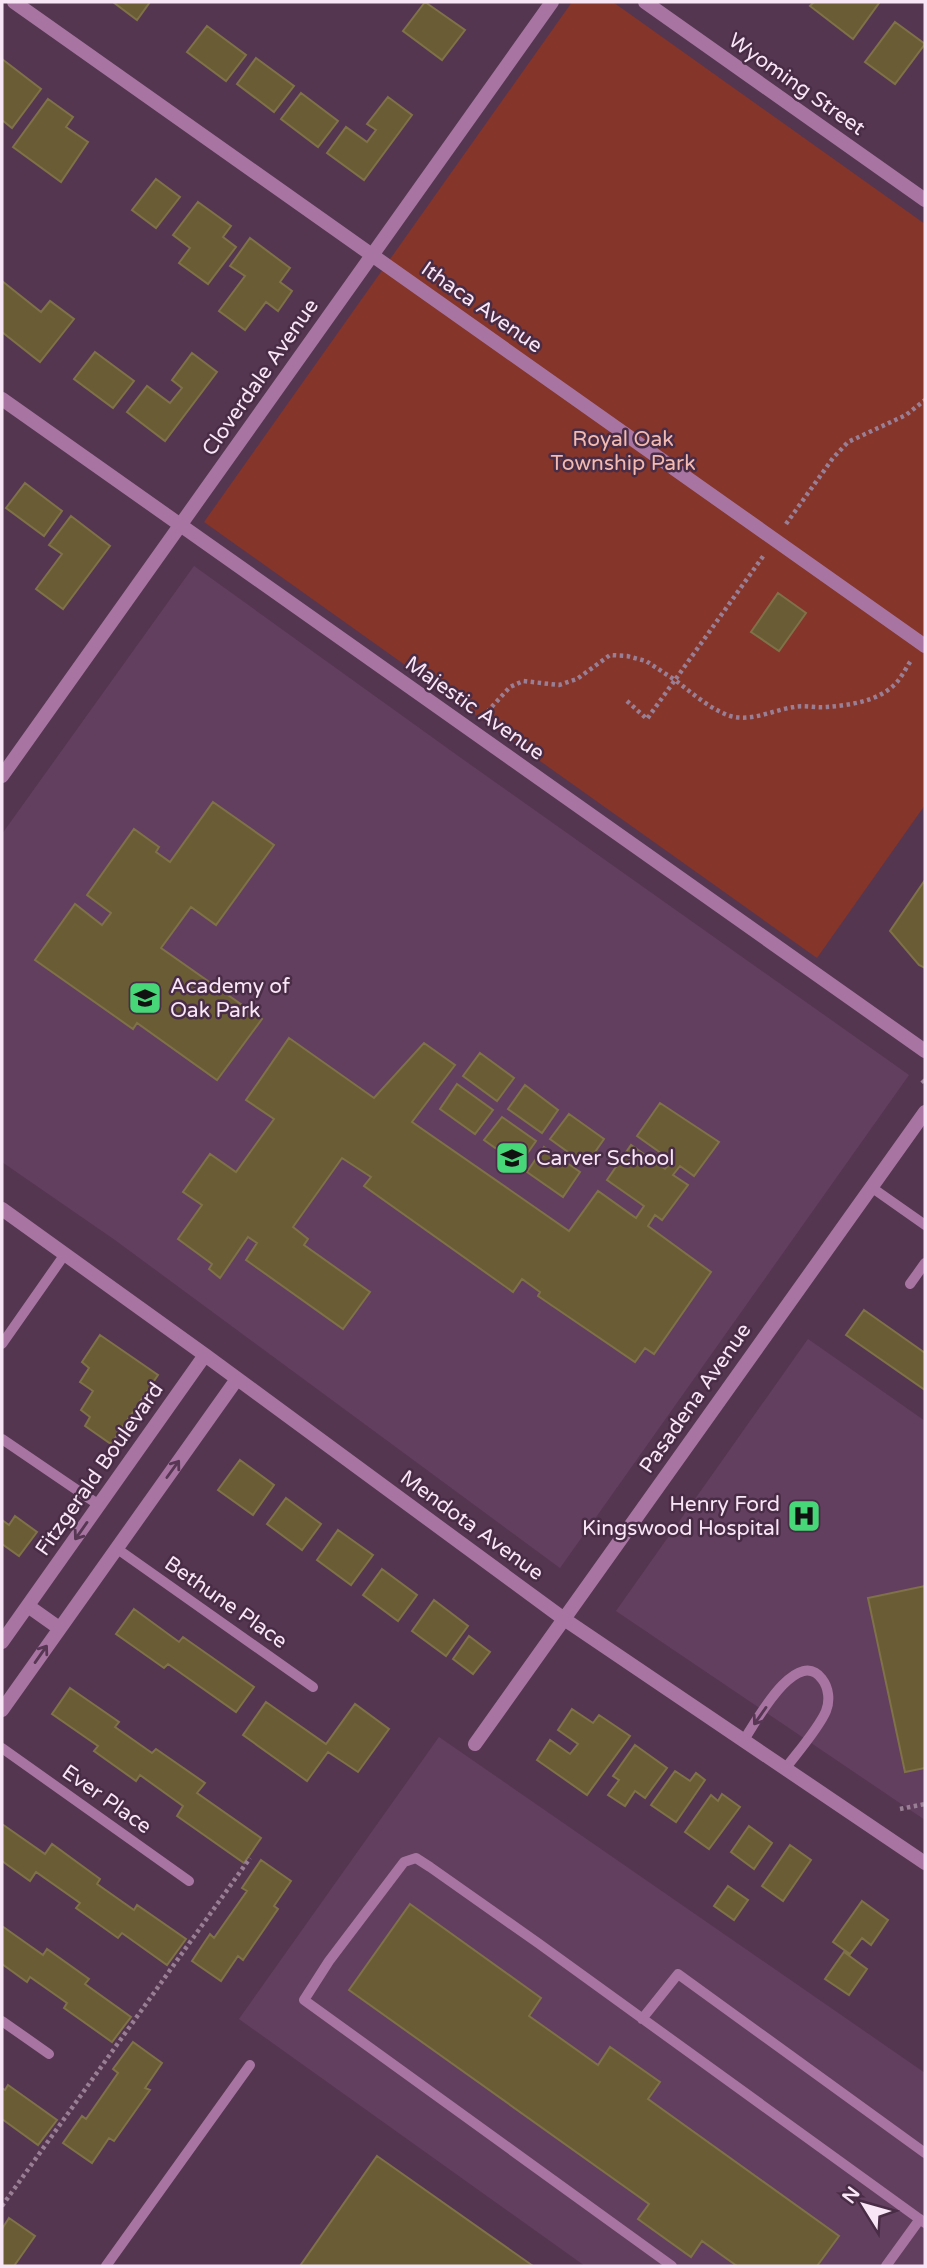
<svg xmlns="http://www.w3.org/2000/svg" width="927" height="2268" font-family="'Varela Round',sans-serif">
	<style>
		.built { fill: #633f5f }
		.green { fill: #853529 }
		.building { fill: #6a5c34; stroke: #7f7148; stroke-width: 2 }
		.lines { fill: none; stroke-linecap: round; stroke-linejoin: round }
		.path { stroke: #997f95; stroke-width: 4.5; stroke-dasharray: 3.5 3.5; stroke-linecap: butt }
		.service { stroke: #a875a2; stroke-width: 10 }
		.minor { stroke: #a875a2; stroke-width: 14 }
		.tertiary { stroke: #a875a2; stroke-width: 14 }
		.oneway { stroke: #573754 }
		.labels { text-anchor: middle; stroke-width: 5; stroke-linejoin: round; paint-order: stroke }
		.street-label { font-size: 21px; fill: #f8e5f5; stroke: #492c46 }
		.park-label { font-size: 21px; fill: #f2bab0; stroke: #492c46 }
		.poi-label { font-size: 21px; fill: #f8e5f5; stroke: #492c46; text-anchor: start }
	</style>
	<rect width="100%" height="100%" fill="#553651"/>
	<path class="built" d="M194 566 461 758 909 1075 560 1568 115 1240 2 1162V834Z
		M808 1339 925 1421V1820L616 1611Z
		M439 1737 925 2073V2266H585L239 2019Z"/>
	<path class="green" d="M572 2H613L925 224V805L817 958 204 522Z"/>
	<path class="building" d="M113 2H150L137 20Z
		M425 2 465 30 442 60 403 31Z
		M814 2H878L879 3 853 39 810 6Z
		M895 22 925 44 895 84 865 62Z
		M207 26 246 55 226 81 187 52Z
		M256 58 294 86 274 112 237 84Z
		M2 59 41 89 12 128 2 120Z
		M301 93 338 121 318 147 281 119Z
		M388 97 412 115 364 180 327 153 346 127 367 142 376 130 367 124Z
		M48 99 73 117 66 127 88 142 61 182 13 147Z
		M156 179 180 197 156 228 132 210Z
		M198 202 231 226 223 237 236 247 208 284 179 263 190 248 173 235Z
		M250 238 290 268 280 282 292 291 278 311 266 302 245 330 219 311 245 276 230 266Z
		M2 281 41 312 50 301 74 319 40 362 2 332Z
		M95 352 134 381 113 408 74 379Z
		M192 353 217 372 165 441 127 412 147 386 170 403 182 388 172 380Z
		M25 483 62 511 44 536 6 508Z
		M71 516 110 546 63 609 36 589 62 554 49 545Z
		M778 593 806 613 779 651 751 632Z
		M213 802 274 845 216 925 191 907 161 948 262 1019 217 1080 137 1023 133 1029 35 960 75 904 102 925 111 913 87 895 134 829 159 847 156 852 170 862Z
		M925 880V968L919 965 890 931Z
		M289 1038 374 1098 424 1043 455 1065 412 1122 569 1231 598 1191 636 1218 644 1206 607 1180 631 1145 665 1169 672 1161 637 1136 660 1103 719 1142 694 1176 680 1166 673 1175 688 1185 662 1220 655 1215 648 1226 711 1272 654 1354 645 1348 635 1362 538 1296 540 1292 522 1279 513 1292 364 1186 371 1177 342 1158 293 1227 308 1239 304 1245 370 1292 343 1329 246 1260 257 1243 248 1237 220 1278 209 1269 212 1264 178 1239 202 1205 183 1192 210 1154 236 1172 274 1119 246 1100Z
		M480 1053 514 1078 497 1101 463 1076Z
		M457 1084 493 1110 475 1134 440 1109Z
		M525 1085 558 1110 542 1133 508 1109Z
		M569 1114 604 1139 586 1165 550 1139Z
		M502 1117 536 1141 519 1165 484 1140Z
		M544 1147 580 1172 563 1197 527 1172Z
		M864 1310 925 1353V1390L846 1335Z
		M100 1335 158 1375 111 1444 85 1426 90 1417 81 1410 93 1391 80 1382 89 1368 82 1362Z
		M240 1460 274 1485 253 1515 218 1490Z
		M286 1498 321 1524 302 1550 267 1524Z
		M15 1516 37 1532 19 1556 2 1544V1520L9 1525Z
		M338 1530 373 1555 351 1585 317 1560Z
		M382 1569 417 1595 398 1621 363 1595Z
		M925 1586V1768L905 1772 868 1598Z
		M434 1600 468 1626 446 1656 412 1631Z
		M134 1609 179 1642 183 1637 254 1687 236 1712 168 1664 164 1668 116 1634Z
		M469 1636 490 1652 473 1674 453 1659Z
		M70 1688 119 1722 115 1727 152 1753 156 1749 205 1783 197 1793 261 1838 244 1863 177 1816 183 1806 140 1775 136 1781 94 1751 98 1746 52 1714Z
		M266 1702 326 1744 355 1704 389 1729 358 1772 328 1752 307 1781 243 1735Z
		M572 1709 593 1723 599 1715 630 1736 587 1795 537 1760 550 1740 570 1754 578 1744 558 1730Z
		M635 1745 667 1768 645 1798 635 1791 625 1806 608 1795 619 1780 613 1776Z
		M675 1771 690 1781 696 1773 705 1780 676 1822 651 1805Z
		M722 1794 740 1807 709 1849 685 1832 711 1795 718 1801Z
		M2 1824 45 1854 52 1844 100 1879 97 1884 134 1910 137 1905 186 1939 167 1965 122 1933 118 1938 76 1908 80 1903 36 1872 30 1881 2 1861Z
		M749 1826 772 1843 754 1869 731 1852Z
		M790 1845 811 1860 783 1901 762 1886Z
		M261 1860 291 1881 274 1906 278 1909 243 1960 238 1956 221 1981 192 1961 210 1934 214 1938 247 1891 242 1888Z
		M728 1886 748 1900 734 1920 714 1906Z
		M862 1901 888 1920 871 1945 862 1938 850 1954 833 1942Z
		M410 1904 541 1998 529 2016 598 2065 610 2047 660 2082 648 2099 839 2236 817 2266H737L702 2241 691 2257 638 2219 649 2204 349 1990Z
		M2 1926 43 1955 47 1949 89 1979 85 1984 131 2017 112 2042 64 2008 67 2003 30 1977 27 1982 2 1964Z
		M844 1952 867 1969 849 1995 825 1979Z
		M133 2042 162 2063 145 2088 150 2090 114 2141 109 2138 92 2163 63 2143 82 2116 86 2119 118 2073 113 2069Z
		M8 2085 57 2120 38 2145 2 2119V2088L5 2090Z
		M377 2156 533 2266H300Z
		M9 2218 35 2236 14 2266H2V2229Z"/>
	<g class="lines">
		<path class="path" d="M786 524 833 458 848 442 906 415 925 400
			M627 701 647 719 675 680C692 693 710 709 730 716 752 722 773 710 794 707 805 705 816 708 827 707 851 705 880 701 897 682 903 675 907 666 912 659
			M487 712 510 687 523 681 559 685 577 679 610 655 627 656 646 661 675 680 764 555
			M922 1080 925 1083
			M900 1809 925 1804
			M2 2206 250 1858"/>
		<path class="service" d="M871 1187 925 1225
			M910 1284 925 1263
			M2 1344 65 1254
			M2 1439 99 1505
			M116 1548 313 1687
			M744 1740C755 1723 797 1645 822 1679 829 1688 830 1701 826 1711 819 1728 797 1753 785 1769
			M2 1748 189 1881
			M642 2019 678 1974 925 2153
			M2 2021 49 2054
			M106 2266 250 2065
			M672 2266 304 2000 329 1961 404 1862 416 1858 430 1867 538 1943 925 2223
			M886 2266 920 2219"/>
		<path class="minor" d="M14 2 925 646
			M2 399 925 1051
			M2 776 552 2
			M2 1209 205 1355 564 1619 925 1863
			M28 1606 59 1628
			M2 1642 205 1355
			M2 1710 237 1379
			M475 1744 925 1112"/>
		<path class="tertiary" d="M645 2 925 200"/>
	</g>
	<defs><path id="oneway-shaft" d="M-6 0H5M1.5-3L5.5 0L1.5 3" fill="none" stroke-width="1.6" stroke-linecap="round" stroke-linejoin="round" transform="scale(1.75)"/></defs>
	<g class="oneway">
		<use href="#oneway-shaft" transform="translate(173 1469) rotate(-54)"/>
		<use href="#oneway-shaft" transform="translate(81 1531) rotate(125)"/>
		<use href="#oneway-shaft" transform="translate(41 1654) rotate(-55)"/>
		<use href="#oneway-shaft" transform="translate(760 1716) rotate(125)"/>
	</g>
	<defs>
		<symbol id="school-square" viewBox="-11 -11 22 22"><rect x="-9" y="-9" width="18" height="18" rx="4" fill="#48d778" stroke="#492c46"/><path d="M0-5L7-2L0 1L-7-2ZM-4 1L0 2.5L4 1V4Q0 6-4 4Z" fill="#111"/></symbol>
		<symbol id="hospital-square" viewBox="-11 -11 22 22"><rect x="-9" y="-9" width="18" height="18" rx="4" fill="#48d778" stroke="#492c46"/><path d="M-5-5h3v3.5h4V-5h3V5h-3V1.5h-4V5h-3Z" fill="#111"/></symbol>
	</defs>
	<g fill-rule="evenodd">
		<use href="#school-square" x="126" y="979" width="38" height="38"/>
		<use href="#school-square" x="493" y="1139" width="38" height="38"/>
		<use href="#hospital-square" x="785" y="1497" width="38" height="38"/>
	</g>
	<g class="labels">
		<g class="street-label">
			<text transform="translate(797 84) rotate(35)" y="7">Wyoming Street</text>
			<text transform="translate(482 307) rotate(35)" y="7">Ithaca Avenue</text>
			<text transform="translate(260 377) rotate(-55)" y="7">Cloverdale Avenue</text>
			<text transform="translate(475 708) rotate(35)" y="7">Majestic Avenue</text>
			<text transform="translate(695 1398) rotate(-55)" y="7">Pasadena Avenue</text>
			<text transform="translate(99 1469) rotate(-55)" y="7">Fitzgerald Boulevard</text>
			<text transform="translate(472 1525) rotate(36)" y="7">Mendota Avenue</text>
			<text transform="translate(226 1602) rotate(35)" y="7">Bethune Place</text>
			<text transform="translate(107 1799) rotate(35)" y="7">Ever Place</text>
		</g>
		<g class="park-label">
			<text x="623" y="446">Royal Oak<tspan x="623" dy="24">Township Park</tspan></text>
		</g>
		<g class="poi-label">
			<text x="170" y="993">Academy of<tspan x="170" dy="24">Oak Park</tspan></text>
			<text x="536" y="1165">Carver School</text>
			<text x="780" y="1511" text-anchor="end">Henry Ford<tspan x="780" dy="24">Kingswood Hospital</tspan></text>
		</g>
	</g>
	<rect width="927" height="2268" fill="none" stroke="#f8e5f5" stroke-width="7"/>
	<g transform="translate(864 2205) rotate(307)" stroke="#492c46" stroke-width="5" paint-order="stroke">
	<path d="M0-5L12 26L0 18L-12 26Z" fill="#f8e5f5"/>
	<text y="-10" font-size="19" font-weight="bold" text-anchor="middle" fill="#f8e5f5">N</text>
	</g>
</svg>
